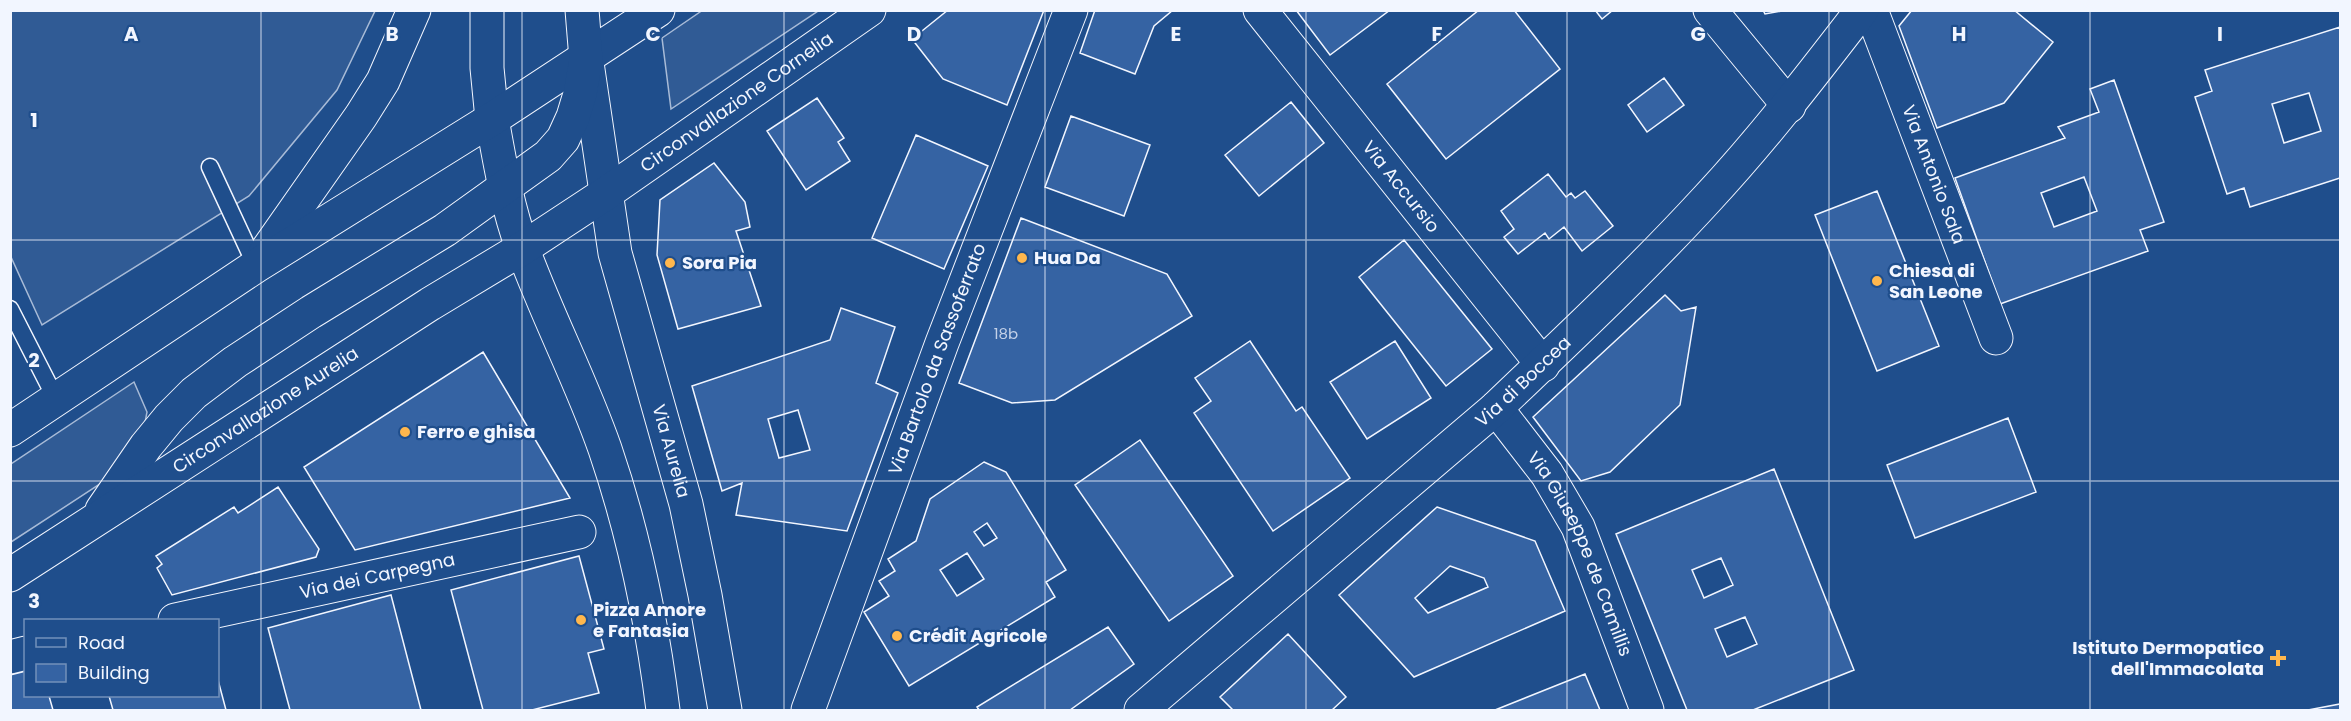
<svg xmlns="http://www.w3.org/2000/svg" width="2351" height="721" font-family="Poppins,sans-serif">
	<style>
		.built { fill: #305b95; stroke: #a8bbd7; stroke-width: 1.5 }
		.building { fill: #3563a3; stroke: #f2f6ff; stroke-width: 1.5; fill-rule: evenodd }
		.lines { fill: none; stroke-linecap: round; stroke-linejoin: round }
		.lane-casing { stroke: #f2f6ff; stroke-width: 19 }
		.street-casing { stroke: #f2f6ff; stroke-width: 35 }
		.secondary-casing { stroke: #f2f6ff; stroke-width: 35 }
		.primary-casing { stroke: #f2f6ff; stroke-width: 35 }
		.lane { stroke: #1f4e8c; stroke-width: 16 }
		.street { stroke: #1f4e8c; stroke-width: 33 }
		.secondary { stroke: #1f4e8c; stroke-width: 33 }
		.primary { stroke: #1f4e8c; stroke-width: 33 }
		.grid { fill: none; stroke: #f2f6ff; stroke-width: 1.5; stroke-opacity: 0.55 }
		.poi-dot { fill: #ffb74d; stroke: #1f4e8c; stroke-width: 2 }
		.labels { text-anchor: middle; stroke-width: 4.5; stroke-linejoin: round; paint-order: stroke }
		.number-label { font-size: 15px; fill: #c3d1e8 }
		.street-label { font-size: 18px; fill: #f2f6ff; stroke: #1f4e8c }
		.poi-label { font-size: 18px; font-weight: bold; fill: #f2f6ff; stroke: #1f4e8c; text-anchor: start }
		.grid-label { font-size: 20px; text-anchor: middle; font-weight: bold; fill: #f2f6ff; stroke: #1f4e8c; stroke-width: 4.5; stroke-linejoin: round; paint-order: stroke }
	</style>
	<rect width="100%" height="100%" fill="#1f4e8c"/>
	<path class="built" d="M703 10H818V11L671 109 662 38Z
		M10 11H375L337 90 249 196 42 325 11 257Z
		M134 382 147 412 143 433 103 482 11 542V464Z"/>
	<path class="building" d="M948 10H1044L1007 105 943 79 912 39Z
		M1095 10H1173L1154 26 1135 74 1080 53Z
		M1296 10H1390L1330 55Z
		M1479 10H1514L1560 69 1446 159 1387 84Z
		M1595 10H1613L1602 19Z
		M1763 10H1787L1765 14Z
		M1912 10H2014L2053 42 2004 103 1937 128 1899 26Z
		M2340 27V178L2250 207 2244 188 2227 194 2195 97 2212 91 2205 70ZM2309 93 2321 131 2284 143 2272 104Z
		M1664 78 1684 105 1647 132 1628 105Z
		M2114 80 2164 222 2140 230 2148 251 2000 304 1955 178 2065 138 2058 127 2099 112 2090 89ZM2084 177 2097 211 2054 227 2041 193Z
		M817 98 844 138 838 142 850 161 806 190 767 131Z
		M1291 102 1324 143 1259 196 1225 155Z
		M1071 116 1150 145 1124 216 1045 187Z
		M916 135 988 166 944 269 872 238Z
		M714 163 745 202 750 227 736 231 761 306 678 329 657 255 660 200Z
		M1548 174 1566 197 1571 193 1575 198 1585 191 1613 226 1582 251 1564 227 1549 239 1545 233 1518 254 1504 237 1514 229 1501 211Z
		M1877 191 1939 346 1877 371 1815 215Z
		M1021 218 1167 274 1192 316 1055 400 1012 403 959 383Z
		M1404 240 1492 349 1446 386 1359 277Z
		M1665 295 1681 311 1696 307 1680 405 1610 472 1581 481 1533 417Z
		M841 308 895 327 876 383 898 393 847 531 736 515 742 483 722 491 692 386 830 340ZM798 410 810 450 779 458 768 419Z
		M1250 341 1296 411 1302 407 1350 478 1273 531 1194 413 1211 401 1195 378Z
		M1395 341 1431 398 1367 439 1330 382Z
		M483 352 570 498 355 550 304 467Z
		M2008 418 2036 492 1915 538 1887 465Z
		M1140 440 1233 576 1169 621 1075 485Z
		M984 462 1006 472 1066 570 1046 582 1055 597 909 686 864 612 889 596 879 581 895 571 888 559 916 541 930 499ZM987 523 997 538 984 546 974 532ZM967 553 984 579 957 596 940 570Z
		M1774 469 1854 670 1753 710H1687L1616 534ZM1721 558 1733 585 1704 598 1692 570ZM1745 617 1757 644 1727 657 1715 629Z
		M278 487 319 549 316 557 172 595 157 568 162 564 156 556 234 507 238 513Z
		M1437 507 1535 541 1565 611 1414 677 1339 595ZM1450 566 1484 578 1488 587 1428 613 1415 598Z
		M579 556 604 649 588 653 599 693 532 710H483L451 590Z
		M391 595 421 710H290L268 628Z
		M1108 627 1134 664 1070 710H979L977 707Z
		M1288 634 1346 697 1332 710H1233L1220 697Z
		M26 671V696H49L53 710H10V675Z
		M1585 674 1600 710H1495Z
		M218 680 226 710H113L109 696H218Z
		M2340 704V710H2308Z"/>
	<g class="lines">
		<defs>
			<path id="lane" d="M210 167 256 266
				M10 309 56 399"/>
			<g id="street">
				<path id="s1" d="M1260 10 1543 365"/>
				<path d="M1710 10 1789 106"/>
				<path id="s2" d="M1871 10 1996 338"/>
				<path id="s3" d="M1496 408 1547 474 1578 527 1647 710"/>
				<path id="s4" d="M175 620 579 532"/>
				<path d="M10 657 26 653"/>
			</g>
			<g id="secondary">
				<path id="s5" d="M587 63 615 253 686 504 705 595 725 710"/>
				<path d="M492 119C500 163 507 206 522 247 547 316 581 380 605 449 634 534 652 622 663 710"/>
				<path id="s6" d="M808 710 942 343 1071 10"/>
				<path id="s7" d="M1141 710 1496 408C1567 340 1639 273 1706 200 1762 140 1812 75 1862 10"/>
			</g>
			<g id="primary">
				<path d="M487 10V68L492 119"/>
				<path d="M265 253 361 116 383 81 414 10"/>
				<path d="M10 430 256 266 492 119 658 10"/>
				<path d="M102 510 146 446 169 418 194 393 235 362 311 312 445 230 548 156 563 139 573 117 580 94 586 59 582 10"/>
				<path id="s8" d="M10 575 430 304 523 248 605 194 869 10"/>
			</g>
		</defs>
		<use href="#lane" class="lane-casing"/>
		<use href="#street" class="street-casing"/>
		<use href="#secondary" class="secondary-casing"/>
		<use href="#primary" class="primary-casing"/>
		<use href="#lane" class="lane"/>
		<use href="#street" class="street"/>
		<use href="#secondary" class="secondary"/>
		<use href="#primary" class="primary"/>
	</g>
	<path class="grid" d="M261 10V710M522 10V710M784 10V710M1045 10V710M1306 10V710M1567 10V710M1829 10V710M2090 10V710M10 240H2340M10 481H2340"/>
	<g class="poi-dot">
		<circle cx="1022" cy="258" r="6"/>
		<circle cx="670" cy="263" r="6"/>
		<circle cx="1877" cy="281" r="6"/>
		<circle cx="405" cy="432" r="6"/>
		<circle cx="581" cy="620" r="6"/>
		<circle cx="897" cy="636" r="6"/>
		<path d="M2275 649h6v6h6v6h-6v6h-6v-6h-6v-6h6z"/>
	</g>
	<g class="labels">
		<g class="number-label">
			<text x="1006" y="339">18b</text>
		</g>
		<g class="street-label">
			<text dy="6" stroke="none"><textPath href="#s8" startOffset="867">Circonvallazione Cornelia</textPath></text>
			<text dy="6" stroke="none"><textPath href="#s2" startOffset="176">Via Antonio Sala</textPath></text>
			<text dy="6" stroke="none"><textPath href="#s1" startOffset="226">Via Accursio</textPath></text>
			<text dy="6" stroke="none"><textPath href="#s6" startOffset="374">Via Bartolo da Sassoferrato</textPath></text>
			<text dy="6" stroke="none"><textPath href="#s7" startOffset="504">Via di Boccea</textPath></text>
			<text dy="6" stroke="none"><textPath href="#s8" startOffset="304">Circonvallazione Aurelia</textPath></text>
			<text dy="6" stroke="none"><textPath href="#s5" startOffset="398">Via Aurelia</textPath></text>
			<text dy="6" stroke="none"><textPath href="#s3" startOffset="170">Via Giuseppe de Camillis</textPath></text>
			<text dy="6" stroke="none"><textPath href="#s4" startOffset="207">Via dei Carpegna</textPath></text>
		</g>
		<g class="poi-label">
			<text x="1034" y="264">Hua Da</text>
			<text x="682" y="269">Sora Pia</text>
			<text x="1889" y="277">Chiesa di<tspan x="1889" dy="21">San Leone</tspan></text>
			<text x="417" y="438">Ferro e ghisa</text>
			<text x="593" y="616">Pizza Amore<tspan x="593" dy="21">e Fantasia</tspan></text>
			<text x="909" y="642">Crédit Agricole</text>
			<text x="2264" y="654" text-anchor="end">Istituto Dermopatico<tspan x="2264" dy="21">dell'Immacolata</tspan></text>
		</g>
	</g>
	<g class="grid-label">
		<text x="131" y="41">A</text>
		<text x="392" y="41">B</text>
		<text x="653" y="41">C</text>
		<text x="914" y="41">D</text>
		<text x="1176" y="41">E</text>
		<text x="1437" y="41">F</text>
		<text x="1698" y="41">G</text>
		<text x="1959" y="41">H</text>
		<text x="2220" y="41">I</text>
		<text x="34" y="127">1</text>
		<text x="34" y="367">2</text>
		<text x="34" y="608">3</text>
	</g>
	<rect width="2351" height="721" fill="none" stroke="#f2f6ff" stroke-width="24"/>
	<rect x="24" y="619" width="195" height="78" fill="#1f4e8c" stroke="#7391ba" stroke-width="1.5"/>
	<rect x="36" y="638" width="30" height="9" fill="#1f4e8c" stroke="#7391ba" stroke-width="1.5"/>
	<text x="78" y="649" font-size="18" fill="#f2f6ff">Road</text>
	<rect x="36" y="664" width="30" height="18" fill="#3563a3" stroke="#7391ba" stroke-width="1.5"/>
	<text x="78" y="679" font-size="18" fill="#f2f6ff">Building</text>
</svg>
